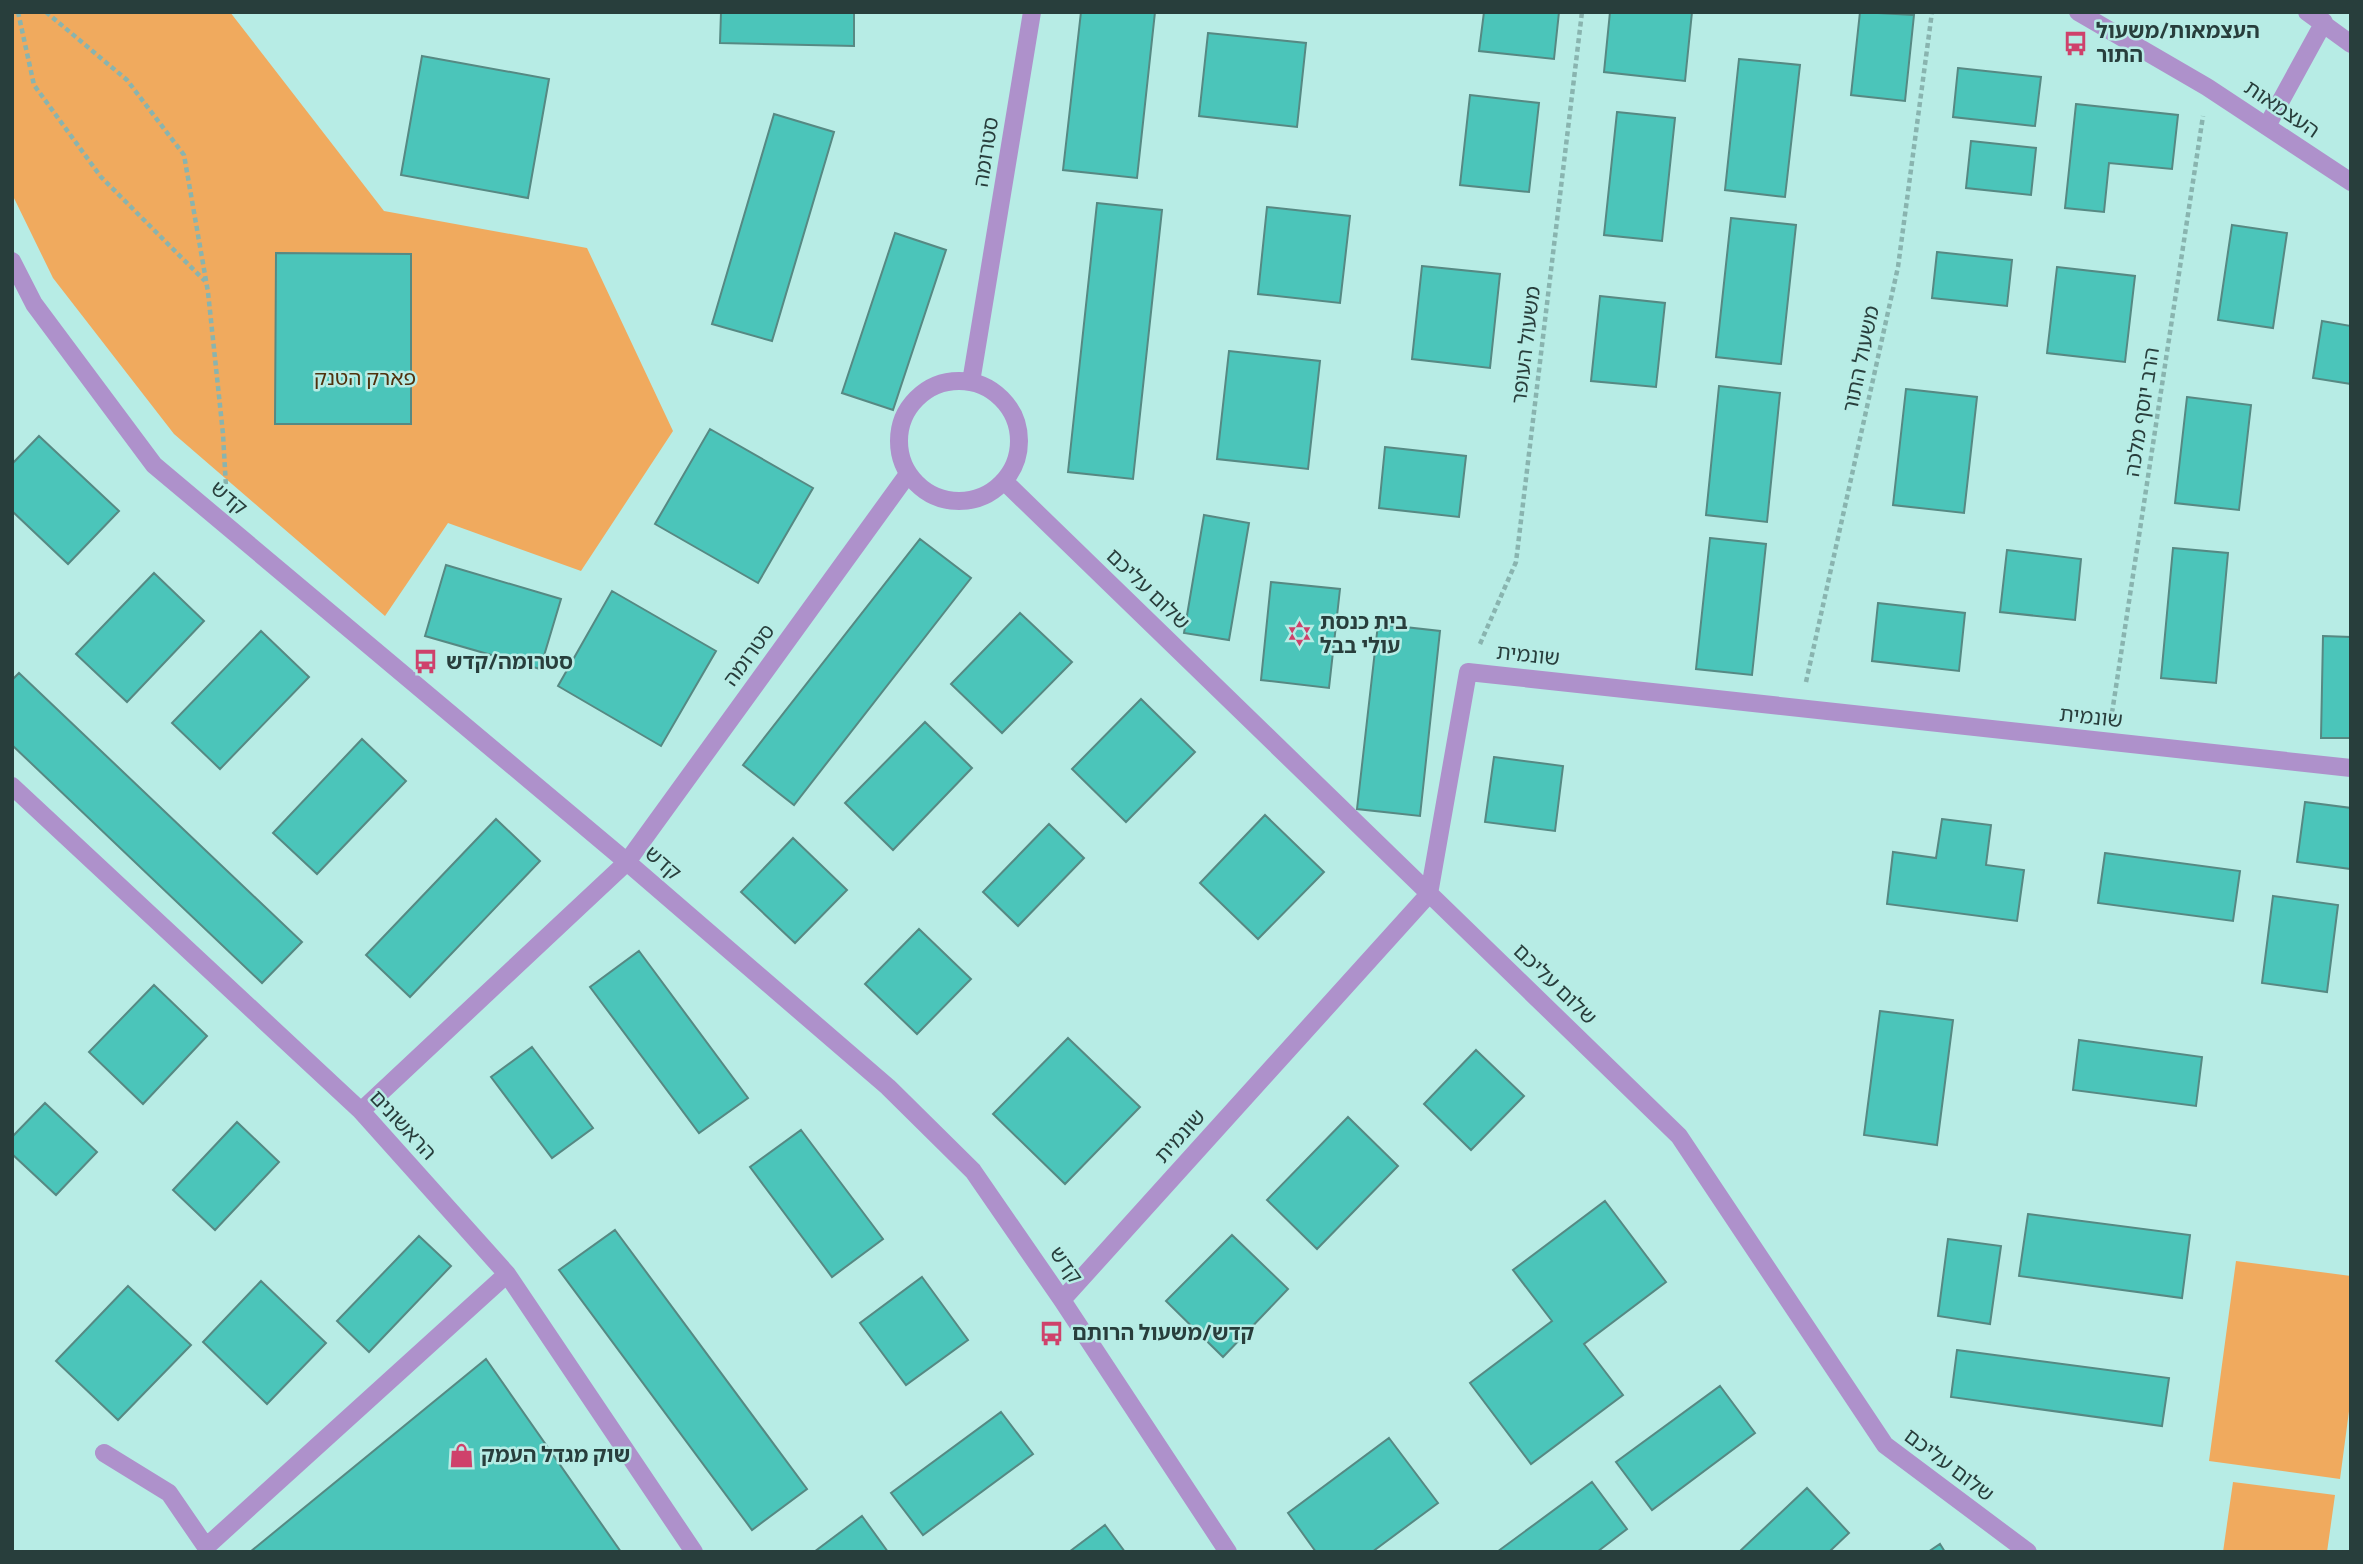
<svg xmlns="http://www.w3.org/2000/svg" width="2363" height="1564" font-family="'Titillium Web','Noto Sans Hebrew',sans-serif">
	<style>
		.green { fill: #f0aa5e }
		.building { fill: #4bc5ba; stroke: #568983; stroke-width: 2 }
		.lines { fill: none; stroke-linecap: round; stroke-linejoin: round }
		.path { stroke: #89b4af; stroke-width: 4.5; stroke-dasharray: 5 3.5; stroke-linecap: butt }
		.service { stroke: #ae91cb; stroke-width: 18 }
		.minor { stroke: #ae91cb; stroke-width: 18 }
		.tertiary { stroke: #ae91cb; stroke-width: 18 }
		.labels { text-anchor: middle; stroke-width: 5; stroke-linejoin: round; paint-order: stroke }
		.poi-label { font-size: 21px; font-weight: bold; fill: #283e3c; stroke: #b7ece5; text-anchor: start }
		.street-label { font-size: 21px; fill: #283e3c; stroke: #b7ece5 }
		.park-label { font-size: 21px; fill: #50310d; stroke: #b7ece5 }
	</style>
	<rect width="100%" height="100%" fill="#b7ece5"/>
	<path class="green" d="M12 12H230L384 211 587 248 673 431 581 571 448 523 385 616 174 434 53 278 12 194Z
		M2236 1261 2351 1276V1396L2340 1479 2209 1461Z
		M2233 1482 2335 1495 2327 1552H2223Z"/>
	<path class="building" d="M721 12H854V46L720 43Z
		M1081 12H1155L1137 178 1063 170Z
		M1484 12H1559L1554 59 1479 51Z
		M1610 12H1692L1685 81 1604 72Z
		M1860 12 1914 15 1905 101 1851 95Z
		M1208 33 1306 43 1297 127 1199 116Z
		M422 56 549 79 528 198 401 175Z
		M1739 59 1800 65 1785 197 1725 190Z
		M1958 68 2041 77 2035 126 1953 117Z
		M1470 95 1539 103 1529 192 1460 185Z
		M2076 104 2178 115 2172 169 2109 163 2104 212 2065 208Z
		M1617 112 1675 118 1662 241 1604 235Z
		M774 114 834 132 772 341 712 324Z
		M1971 141 2036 148 2031 195 1966 188Z
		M1097 203 1162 210 1133 479 1068 472Z
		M1267 207 1350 216 1340 303 1258 294Z
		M1731 218 1796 225 1781 364 1716 357Z
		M2232 225 2287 233 2273 328 2218 320Z
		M895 233 946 250 893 410 842 393Z
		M1937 252 2012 260 2007 306 1932 298Z
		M276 253 411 254V424H275Z
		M1422 266 1500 274 1490 368 1412 359Z
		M2057 267 2135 276 2125 362 2047 353Z
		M1600 296 1665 303 1656 387 1591 381Z
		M2322 321 2351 326V384L2313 378Z
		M1229 351 1320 361 1308 469 1217 459Z
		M1719 386 1780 393 1767 522 1706 515Z
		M1906 389 1977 397 1964 513 1893 505Z
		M2187 397 2251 405 2239 510 2175 503Z
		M710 429 813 488 758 583 655 524Z
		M39 436 119 511 68 564 12 511V464Z
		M1385 447 1466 456 1459 517 1379 508Z
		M1204 515 1249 523 1229 640 1184 633Z
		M1710 538 1766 544 1752 675 1696 669Z
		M920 539 971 578 794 805 743 765Z
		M2173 548 2228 553 2216 683 2161 678Z
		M2007 550 2081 559 2075 620 2000 612Z
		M446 565 561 599 540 669 425 636Z
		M154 573 204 621 127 702 76 654Z
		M1271 582 1340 589 1329 688 1261 680Z
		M612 591 716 651 661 746 558 686Z
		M1878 603 1965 613 1959 671 1872 661Z
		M1020 613 1072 662 1002 733 951 684Z
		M1378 624 1440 631 1420 816 1357 809Z
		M261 631 309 677 220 769 172 723Z
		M2323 636 2351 637V738H2321Z
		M19 673 302 942 262 983 12 745V680Z
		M1141 699 1195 752 1126 822 1072 769Z
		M925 722 972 768 893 850 845 803Z
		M362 739 406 781 317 874 273 833Z
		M1494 757 1563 766 1555 831 1485 822Z
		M2305 802 2351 808V869L2297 862Z
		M1265 815 1324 872 1258 939 1200 883Z
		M496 819 540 861 410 997 366 955Z
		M1942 819 1991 825 1986 865 2024 870 2017 921 1887 904 1893 852 1936 858Z
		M1049 824 1084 858 1018 926 983 892Z
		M793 838 847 890 795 943 741 892Z
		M2105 853 2240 871 2233 921 2098 903Z
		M2273 896 2338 905 2327 992 2262 983Z
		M919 929 971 979 917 1034 865 984Z
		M639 951 748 1098 699 1133 590 987Z
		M154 985 207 1036 143 1104 89 1052Z
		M1880 1011 1953 1020 1937 1145 1864 1135Z
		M1068 1038 1140 1107 1065 1184 993 1114Z
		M2079 1040 2202 1057 2196 1106 2073 1090Z
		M532 1047 593 1128 552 1158 491 1077Z
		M1476 1050 1524 1096 1471 1150 1424 1104Z
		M45 1103 97 1152 56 1195 12 1154V1137Z
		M1348 1117 1398 1166 1317 1249 1267 1200Z
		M237 1122 279 1162 215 1230 173 1190Z
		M801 1130 883 1239 832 1277 750 1167Z
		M1605 1201 1666 1282 1584 1344 1623 1395 1531 1464 1470 1383 1552 1321 1513 1270Z
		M2028 1214 2190 1235 2182 1298 2019 1276Z
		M615 1230 807 1489 752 1530 559 1270Z
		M1232 1235 1288 1289 1223 1357 1166 1301Z
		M419 1236 451 1266 369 1352 337 1321Z
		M1948 1239 2001 1246 1990 1324 1938 1316Z
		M922 1277 968 1340 906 1385 860 1323Z
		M261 1281 326 1343 267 1404 203 1342Z
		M128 1286 191 1345 118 1420 56 1361Z
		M1957 1350 2169 1378 2162 1426 1951 1397Z
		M486 1359 621 1552H250Z
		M1720 1386 1755 1433 1652 1510 1616 1462Z
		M1001 1412 1033 1454 923 1535 891 1493Z
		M1389 1438 1438 1503 1372 1552H1316L1288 1513Z
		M1592 1482 1627 1529 1597 1552H1497Z
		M1807 1488 1849 1533 1829 1552H1739Z
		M862 1516 888 1552H814Z
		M1105 1525 1125 1552H1069Z
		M1940 1544 1945 1552H1928Z"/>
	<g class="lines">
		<path class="path" d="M18 12 34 85 101 177 205 281
			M46 12 127 80 184 155 208 292 223 434 226 487
			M1480 644 1516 562 1582 12
			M1806 682 1898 267 1932 12
			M2112 713 2203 116"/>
		<path class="service" d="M2307 12 2351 44
			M2267 126 2324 22"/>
		<path class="minor" d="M12 261 34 304 154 465 627 862 888 1087 973 1171 1062 1300 1228 1552
			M899 441a60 60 0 1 1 120 0a60 60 0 1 1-120 0Z
			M971 382 1032 12
			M1004 481 1679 1136 1885 1445 2028 1552
			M12 786 361 1111 507 1274 694 1552
			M361 1111 627 862 908 474
			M1062 1300 1429 894 1468 672 2351 768
			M104 1453 169 1493 206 1547 507 1274"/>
		<path class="tertiary" d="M2078 12 2207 87 2351 182"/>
	</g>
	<defs>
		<symbol id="bus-bare" viewBox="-9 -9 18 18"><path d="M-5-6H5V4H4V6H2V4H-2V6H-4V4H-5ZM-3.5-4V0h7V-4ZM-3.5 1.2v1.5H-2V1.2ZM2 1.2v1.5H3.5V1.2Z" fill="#cf416b" stroke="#b7ece5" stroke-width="2.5" paint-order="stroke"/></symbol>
		<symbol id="synagogue-bare" viewBox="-9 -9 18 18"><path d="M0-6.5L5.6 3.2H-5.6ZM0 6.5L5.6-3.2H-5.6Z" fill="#cf416b" stroke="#b7ece5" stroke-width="2.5" paint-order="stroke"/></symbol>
		<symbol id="shop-bare" viewBox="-9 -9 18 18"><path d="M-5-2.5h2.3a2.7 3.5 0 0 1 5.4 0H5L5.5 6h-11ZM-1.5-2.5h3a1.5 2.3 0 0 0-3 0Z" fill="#cf416b" stroke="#b7ece5" stroke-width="2.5" paint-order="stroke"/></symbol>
	</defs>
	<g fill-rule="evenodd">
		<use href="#bus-bare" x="2058" y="26" width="35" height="35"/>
		<use href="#synagogue-bare" x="1282" y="616" width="35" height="35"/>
		<use href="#bus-bare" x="408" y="644" width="35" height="35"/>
		<use href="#bus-bare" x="1034" y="1316" width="35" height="35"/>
		<use href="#shop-bare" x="444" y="1438" width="35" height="35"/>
	</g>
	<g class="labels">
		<g class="poi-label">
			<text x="2096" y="38">העצמאות/משעול<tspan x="2096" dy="24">התור</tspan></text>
			<text x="1320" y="629">בית כנסת<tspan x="1320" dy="24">עולי בבל</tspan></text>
			<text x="446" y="669">סטרומה/קדש</text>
			<text x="1072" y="1340">קדש/משעול הרותם</text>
			<text x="481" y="1462">שוק מגדל העמק</text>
		</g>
		<g class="street-label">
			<text transform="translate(2282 109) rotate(34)" y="7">העצמאות</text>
			<text transform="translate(986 152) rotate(-81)" y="7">סטרומה</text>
			<text transform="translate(1526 345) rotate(-83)" y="7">משעול העופר</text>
			<text transform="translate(1861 359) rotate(-78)" y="7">משעול התור</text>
			<text transform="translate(2142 412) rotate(-81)" y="7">הרב יוסף מלכה</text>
			<text transform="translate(229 498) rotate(40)" y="7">קדש</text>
			<text transform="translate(1148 589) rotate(44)" y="7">שלום עליכם</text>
			<text transform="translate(749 655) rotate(-54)" y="7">סטרומה</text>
			<text transform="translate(1528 655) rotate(6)" y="7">שונמית</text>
			<text transform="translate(2091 717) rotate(6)" y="7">שונמית</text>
			<text transform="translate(663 863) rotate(41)" y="7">קדש</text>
			<text transform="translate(1555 984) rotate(44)" y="7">שלום עליכם</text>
			<text transform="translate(403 1125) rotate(47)" y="7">הראשונים</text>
			<text transform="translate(1180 1136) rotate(-48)" y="7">שונמית</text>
			<text transform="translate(1066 1265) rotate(55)" y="7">קדש</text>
			<text transform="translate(1949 1465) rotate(37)" y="7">שלום עליכם</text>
		</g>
		<g class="park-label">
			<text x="365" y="385">פארק הטנק</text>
		</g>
	</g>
	<rect width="2363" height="1564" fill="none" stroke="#283e3c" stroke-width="28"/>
</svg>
